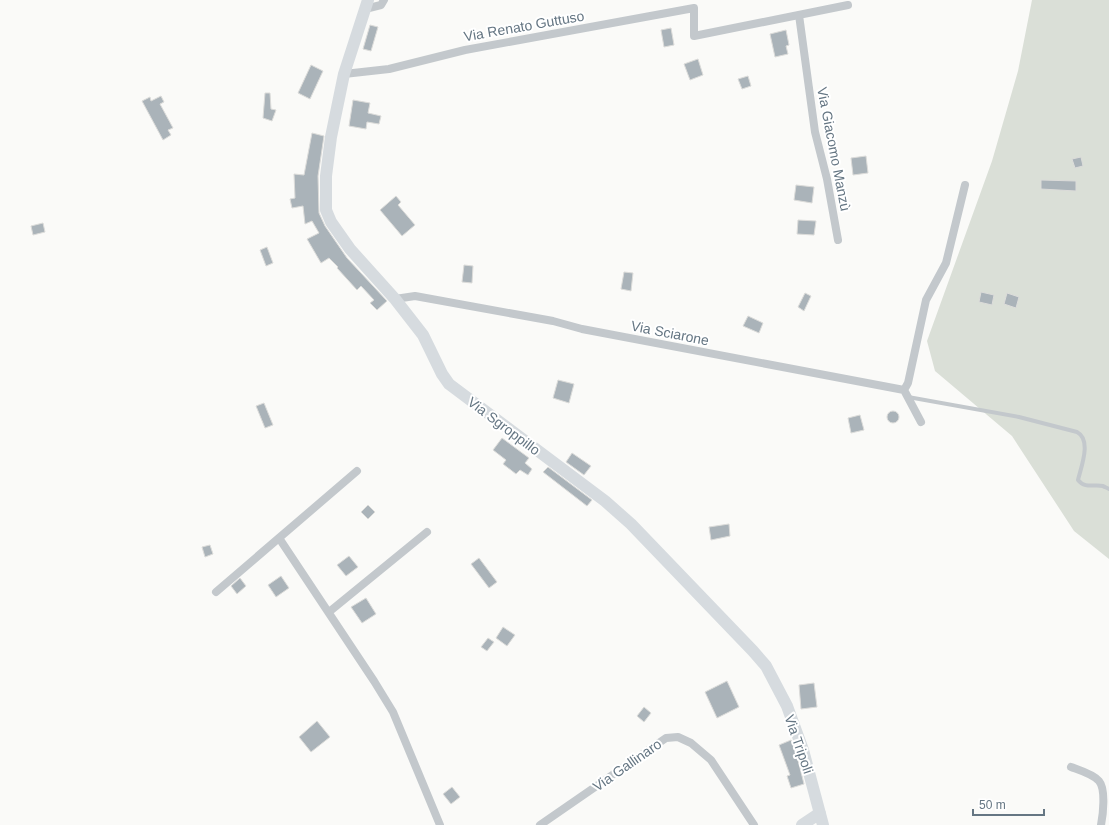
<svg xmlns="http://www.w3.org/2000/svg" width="1109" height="825" font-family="Helvetica,sans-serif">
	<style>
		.green { fill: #dadfd7 }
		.building { fill: #aab3b9; stroke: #dcdcda }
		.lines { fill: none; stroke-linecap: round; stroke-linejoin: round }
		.lane { stroke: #c3c8cc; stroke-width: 4 }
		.street { stroke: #c3c8cc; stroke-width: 8 }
		.secondary { stroke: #d6dbdf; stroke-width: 12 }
		.labels { text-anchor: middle; stroke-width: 4; stroke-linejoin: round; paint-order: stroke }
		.street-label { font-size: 14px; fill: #657683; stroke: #fff }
	</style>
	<rect width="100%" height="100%" fill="#fafaf8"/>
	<path class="green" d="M1032 0H1109V559L1074 531 1012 436 935 371 927 341 992 161 1018 71Z"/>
	<path class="building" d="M370 25 378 27 371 51 363 49Z
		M671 28 674 45 664 47 661 30Z
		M786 30 789 45 786 46 788 54 775 57 770 34Z
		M698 59 703 75 690 80 684 64Z
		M311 65 323 71 310 99 298 93Z
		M748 76 751 86 742 89 738 79Z
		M265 93H270L271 109 276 110 272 121 263 118Z
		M161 96 164 102 160 104 173 128 168 130 171 135 163 140 142 101 150 97 151 101Z
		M353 100 370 103 368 113 381 116 379 124 367 122 366 129 349 126Z
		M312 133 324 136 318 176 319 213 325 226 347 258 387 301 377 310 370 303 374 300 361 286 357 290 337 268 338 267 329 258 321 263 307 239 319 233 312 221 305 224 303 206 292 208 290 199 295 198 294 174 304 175Z
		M866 156 868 173 853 175 851 158Z
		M1081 157 1083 166 1075 168 1072 159Z
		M1041 180 1076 181V191L1041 189Z
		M796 185 814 187 812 203 794 200Z
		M396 196 401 202 398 205 415 225 402 236 380 210Z
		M798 220 816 221 814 235 797 234Z
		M43 223 45 232 33 235 31 226Z
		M267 247 273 263 266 266 260 250Z
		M464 265 473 266 472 283 462 282Z
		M624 272 633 273 631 291 621 289Z
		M981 292 994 295 992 305 979 302Z
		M805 293 811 296 804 311 798 307Z
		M1007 293 1019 297 1016 308 1004 304Z
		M748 316 763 323 759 333 743 326Z
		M558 380 574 384 569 403 553 398Z
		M264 403 273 425 265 428 256 406Z
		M887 417a6 6 0 1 1 12 0a6 6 0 1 1-12 0Z
		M860 415 864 430 851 433 848 418Z
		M502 438 529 458 525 463 532 469 528 475 520 470 516 474 503 464 506 460 493 450Z
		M572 453 591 466 584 475 566 462Z
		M548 467 592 500 587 506 543 472Z
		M368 505 375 512 368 519 361 512Z
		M729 524 730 536 711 540 709 527Z
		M210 545 213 554 205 557 202 547Z
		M349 556 358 567 346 576 337 565Z
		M479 558 497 582 489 588 471 564Z
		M281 576 289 588 276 597 268 585Z
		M240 578 246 586 237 594 231 586Z
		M366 598 376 614 362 623 351 607Z
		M503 627 515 635 507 646 496 638Z
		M488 638 494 642 487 651 481 647Z
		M727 681 739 707 717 718 705 692Z
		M814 683 817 707 801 709 799 685Z
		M644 707 651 713 644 722 637 716Z
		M317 721 330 737 311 752 299 737Z
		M791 740 796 752 804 784 791 788 787 776 790 775 779 745Z
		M452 787 460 797 451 804 443 794Z"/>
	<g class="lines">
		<path class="lane" d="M908 397 1019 417 1077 432C1092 440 1081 467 1078 480 1085 489 1094 484 1103 486 1104 487 1108 488 1109 489"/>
		<path class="street" d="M365 9 381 5 384 0
			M799 15 815 132 827 179 838 240
			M344 74 389 69 465 50 694 8V36L848 5
			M395 299 415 296 553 321 582 329 904 390 921 422
			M904 390 908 383 926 300 946 263 965 185
			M279 538 374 681 393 712 440 825
			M216 592 357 471
			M329 612 427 532
			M1071 767C1079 770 1093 774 1099 781 1106 789 1103 815 1101 825
			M540 825 666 738 678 737 691 743 711 760 754 825"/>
		<path class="secondary" d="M368 0 344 74 331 137 326 176V210L331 222 350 249 395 299 423 335 442 374 449 384 605 501 631 524 753 651 766 666 787 706 803 750 823 825
			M802 825 820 813"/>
	</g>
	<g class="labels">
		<g class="street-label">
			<text transform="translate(524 26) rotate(-10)" y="5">Via Renato Guttuso</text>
			<text transform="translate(834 149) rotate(79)" y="5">Via Giacomo Manzù</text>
			<text transform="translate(670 333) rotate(11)" y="5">Via Sciarone</text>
			<text transform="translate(504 426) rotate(37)" y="5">Via Sgroppillo</text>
			<text transform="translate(799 744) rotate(71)" y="5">Via Tripoli</text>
			<text transform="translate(627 765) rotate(-35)" y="5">Via Gallinaro</text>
		</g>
	</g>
	<path d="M973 809v6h71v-6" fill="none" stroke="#657683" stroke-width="2"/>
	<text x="979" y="809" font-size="12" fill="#657683" stroke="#ffffff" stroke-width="3" paint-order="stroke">50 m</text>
</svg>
